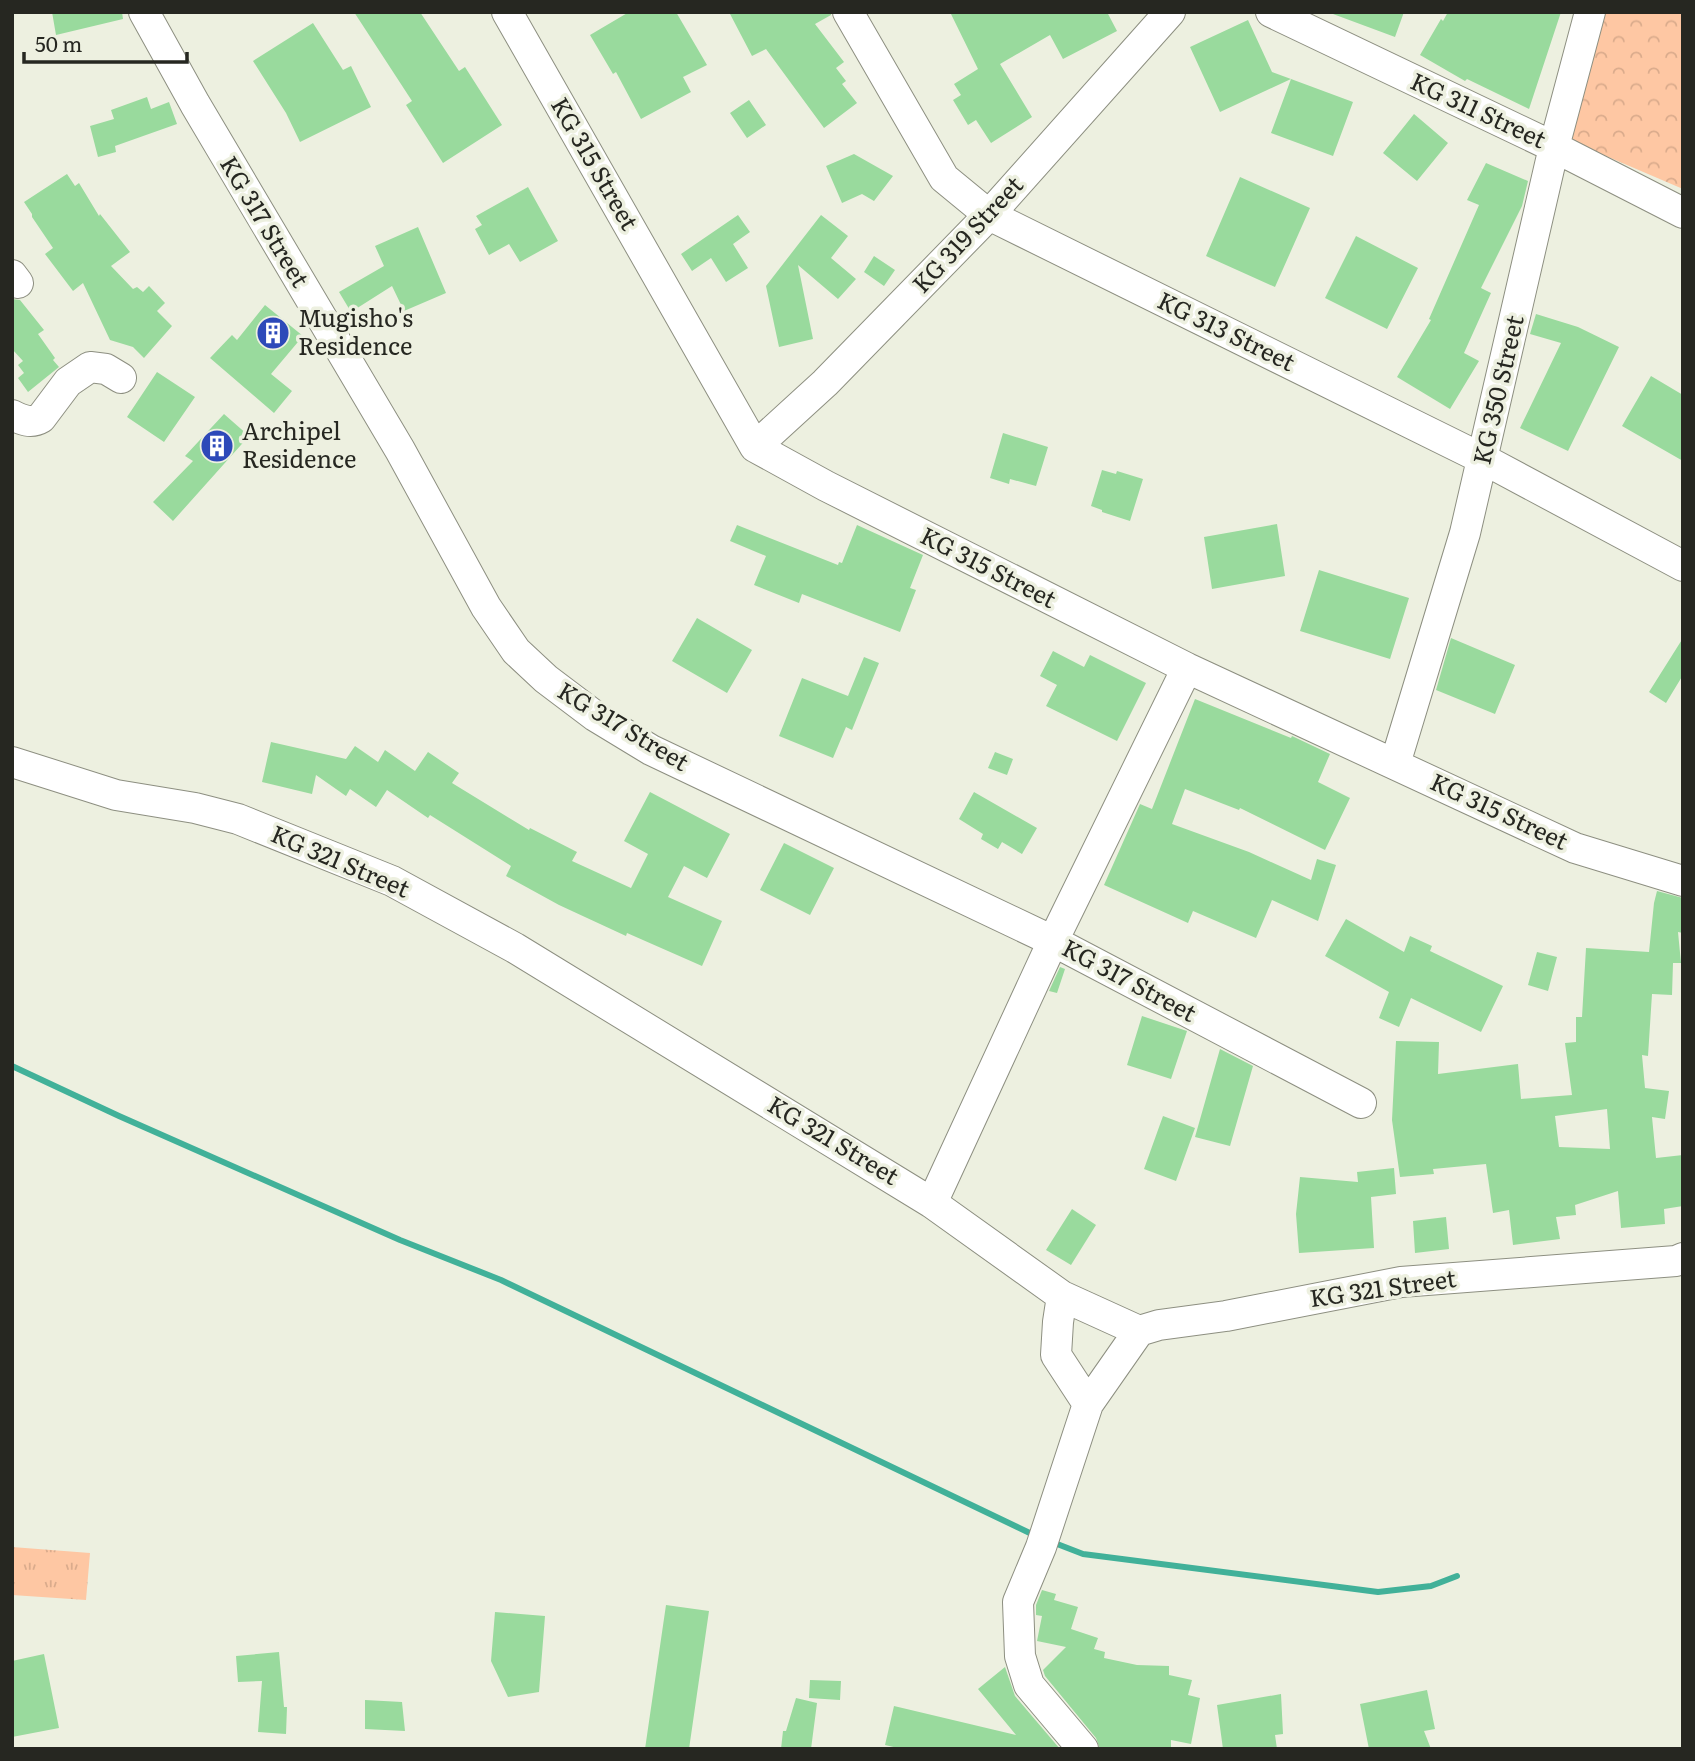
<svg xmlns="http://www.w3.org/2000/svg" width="1695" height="1761" font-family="Literata,serif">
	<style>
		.grass { fill: url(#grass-tufts) }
		.forest { fill: url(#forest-crowns) }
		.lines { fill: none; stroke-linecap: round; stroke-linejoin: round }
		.stream { stroke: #41b199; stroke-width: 6 }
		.building { fill: #99da9d; fill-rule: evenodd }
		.minor-casing { stroke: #8d8f81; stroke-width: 32 }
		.minor { stroke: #fff; stroke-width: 30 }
		.labels { text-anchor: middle; stroke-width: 7; stroke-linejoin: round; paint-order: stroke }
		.street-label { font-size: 24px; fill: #262721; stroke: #edf0e0 }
		.poi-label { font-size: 24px; fill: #262721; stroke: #edf0e0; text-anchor: start }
	</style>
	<defs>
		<pattern id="grass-tufts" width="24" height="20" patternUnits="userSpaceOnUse" patternTransform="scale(1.75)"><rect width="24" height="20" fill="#fec7a3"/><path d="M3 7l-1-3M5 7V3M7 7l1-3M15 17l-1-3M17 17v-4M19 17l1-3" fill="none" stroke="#daab8c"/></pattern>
		<pattern id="forest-crowns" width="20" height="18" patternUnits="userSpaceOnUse" patternTransform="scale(1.75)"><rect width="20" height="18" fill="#fec7a3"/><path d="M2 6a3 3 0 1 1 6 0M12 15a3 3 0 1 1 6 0" fill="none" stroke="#daab8c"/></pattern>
	</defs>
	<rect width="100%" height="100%" fill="#edf0e0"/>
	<path class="grass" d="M12 1547 90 1553 86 1600 12 1595Z"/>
	<path class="forest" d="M1596 12H1683V189L1571 141Z"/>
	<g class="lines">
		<path class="stream" d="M12 1066 119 1116 400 1240 501 1280 1036 1536
			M1052 1542 1083 1554 1378 1592 1431 1586 1457 1576"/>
	</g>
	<path class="building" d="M52 12H122L123 19 56 35Z
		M354 12H420L459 71 465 67 502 125 443 163 406 105 412 101Z
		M629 12H676L707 65 683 77 691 92 641 119 616 72 613 74 590 35Z
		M729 12H831V15L815 24 844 62 836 68 846 81 842 84 857 103 824 128 766 49 752 56Z
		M950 12H1107L1117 31 1063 59 1050 35 1000 64 1032 117 991 143 976 120 968 125 953 100 961 95 954 84 978 69Z
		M1334 12H1404L1395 37 1333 14Z
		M1448 12H1561L1529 109 1467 79 1465 81 1420 55 1441 19 1443 21Z
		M1248 20 1272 72 1291 79 1220 112 1190 47Z
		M313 23 343 70 351 66 371 107 300 142 286 113 253 61Z
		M1291 79 1353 102 1333 156 1271 133Z
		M147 97 151 109 169 102 177 124 115 146 116 152 98 157 90 126 114 119 111 110Z
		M749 100 766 125 747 138 730 113Z
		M1414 114 1448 143 1417 181 1383 153Z
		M854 154 893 176 874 201 862 194 842 203 826 166Z
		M1486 163 1528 181 1522 206 1481 288 1491 293 1464 353 1479 361 1450 409 1397 377 1431 320 1429 319 1479 205 1467 200Z
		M67 174 75 186 79 183 99 216 100 214 130 252 111 266 133 289 137 287 143 292 149 286 165 303 157 311 172 326 144 358 133 347 110 340 83 283 73 291 45 254 53 248 32 217V214L24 202Z
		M1240 177 1310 208 1275 287 1206 256Z
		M528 187 558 241 520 262 509 244 489 255 475 229 482 225 476 216Z
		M738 215 750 232 733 244 748 268 726 282 711 258 692 271 681 254Z
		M821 215 848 236 831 258 856 279 838 299 798 265 813 339 779 347 766 286Z
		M418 227 446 293 404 311 392 286 351 312 339 292 384 266 375 246Z
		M1356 236 1418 268 1387 329 1325 298Z
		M874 256 895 270 884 286 864 272Z
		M12 299 20 300 44 330 38 334 55 358 53 360 59 367 28 392 18 378 24 373 18 365 23 361 12 349Z
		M265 305 303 336 271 374 292 391 274 413 210 358 232 335 237 340Z
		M1536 314 1578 327 1619 347 1568 451 1520 428 1561 343 1530 334Z
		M157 372 195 397 164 442 127 417Z
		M1651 376 1683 395V461L1622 426Z
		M224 414 249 436 173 521 153 502 193 461 185 456Z
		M1003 433 1048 447 1036 486 1010 479 1009 484 990 478Z
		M1102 470 1116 474 1117 471 1143 479 1130 521 1102 512V510L1091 506Z
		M1277 524 1285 576 1212 589 1204 537Z
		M737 525 838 565 839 562 842 563 857 525 923 555 910 588 916 590 900 632 802 594 799 603 754 585 766 556 730 541Z
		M1319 570 1409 598 1390 659 1300 631Z
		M697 618 752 650 727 693 672 661Z
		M1451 638 1515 665 1495 714 1436 690Z
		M1683 638V675L1666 703 1649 692Z
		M1053 651 1084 667 1090 655 1146 683 1117 741 1046 706 1057 685 1040 676Z
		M864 657 879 663 852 730 846 727 833 758 779 736 802 678 848 696Z
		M1195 699 1291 738 1292 736 1330 754 1318 782 1350 798 1325 850 1240 808 1239 810 1185 789 1172 824 1249 852 1311 880 1317 859 1336 865 1318 921 1272 900 1256 938 1193 911 1188 923 1104 885 1140 804 1152 809Z
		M271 742 346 759 355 746 378 762 385 750 415 771 428 752 459 773 452 783 529 830 530 828 577 852 572 861 631 888 648 854 624 841 650 792 730 834 707 878 684 866 668 897 722 921 702 966 627 933 626 936 559 905 506 876 511 866 430 815 428 818 387 790 376 807 350 789 346 796 316 775 312 794 262 782Z
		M995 752 1013 759 1007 775 988 768Z
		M974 792 1037 828 1022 854 1002 842 998 849 981 839 983 834 959 819Z
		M784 843 834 868 810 915 760 890Z
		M1657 891 1683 898V933L1678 932 1681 963H1673L1672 995 1652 994 1648 1056 1642 1055 1645 1088 1669 1091 1665 1119 1652 1117 1656 1158 1683 1155V1206L1664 1209 1665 1224 1621 1228 1618 1191 1575 1205 1576 1215 1556 1217 1560 1239 1513 1245 1509 1210 1493 1213 1486 1164 1433 1169 1434 1174 1400 1177 1392 1120 1396 1041 1439 1042 1438 1074 1518 1064 1521 1099 1572 1095 1565 1043 1576 1042V1017H1582L1586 948 1649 952 1654 903ZM1607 1109 1610 1149 1559 1147 1555 1116Z
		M1346 919 1404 952 1410 936 1432 946 1430 951 1503 986 1481 1032 1411 998 1399 1027 1379 1018 1389 992 1325 956Z
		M1537 952 1557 957 1548 991 1528 985Z
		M1060 967 1065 969 1057 993 1049 991Z
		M1142 1016 1187 1031 1171 1079 1127 1065Z
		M1220 1049 1253 1066 1230 1146 1195 1137Z
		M1163 1116 1195 1128 1176 1181 1144 1169Z
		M1394 1168 1396 1194 1371 1197 1374 1248 1299 1253 1296 1214 1300 1177 1358 1182 1357 1172Z
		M1072 1209 1096 1225 1071 1265 1046 1250Z
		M1446 1217 1449 1249 1415 1253 1413 1221Z
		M1042 1590 1056 1594 1054 1600 1078 1607 1071 1629 1098 1638 1094 1649 1105 1652 1104 1658 1137 1665 1169 1666V1675L1192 1680 1188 1695 1200 1698 1191 1744 1171 1740V1749H1100L1096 1738 1045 1676 1043 1670 1066 1647 1037 1641 1042 1616 1036 1615V1605Z
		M666 1605 709 1611 689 1749H645Z
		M495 1612 545 1616 539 1692 508 1697 491 1661Z
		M279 1652 284 1707H287L286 1734 258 1732 262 1681 238 1682 236 1656Z
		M44 1654 59 1728 12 1737V1661Z
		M1005 1667 1015 1696 1060 1749H902L885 1745 894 1706 1016 1735 978 1689Z
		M810 1680 841 1681 840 1700 809 1698Z
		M1427 1690 1435 1729 1424 1731 1431 1749H1369L1360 1704Z
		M1281 1694 1283 1734 1275 1735 1277 1749H1223L1217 1705Z
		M796 1698 817 1703 811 1749H781L783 1731H786Z
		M365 1700 402 1702 405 1731 365 1729Z"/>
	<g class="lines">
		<defs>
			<path id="minor" d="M144 12 195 104 400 450 486 607 516 651 546 679 595 716 651 750 1053 941 1361 1103
				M507 12 755 447 826 486 1187 668 1575 848 1683 881
				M848 12 944 178 989 215 1483 459 1683 566
				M1271 12 1554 147 1683 213
				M12 275 18 283
				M12 415C22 420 31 424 41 418L68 382 90 367 106 369 121 378
				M755 447 825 383 989 215 1170 12
				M12 762 116 795 195 808 238 819 392 881 515 948 932 1203 1062 1296 1139 1331 1159 1325 1226 1316 1401 1282 1676 1261 1683 1258
				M1395 764 1465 533 1554 147 1590 12
				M932 1203 1053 941 1187 668
				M1062 1296 1058 1322 1056 1355 1088 1404
				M1083 1749 1029 1685 1020 1656 1018 1602 1041 1547 1088 1404 1139 1331"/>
		</defs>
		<use href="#minor" class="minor-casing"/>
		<use href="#minor" class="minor"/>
	</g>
	<defs>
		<symbol id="building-disc" viewBox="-11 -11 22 22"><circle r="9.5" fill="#2d49b9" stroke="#edf0e0"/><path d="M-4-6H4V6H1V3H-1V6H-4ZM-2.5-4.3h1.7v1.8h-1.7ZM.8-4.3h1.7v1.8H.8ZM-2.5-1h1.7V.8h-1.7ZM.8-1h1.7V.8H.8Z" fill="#fff"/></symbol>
	</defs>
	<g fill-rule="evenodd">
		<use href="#building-disc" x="254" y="314" width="38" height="38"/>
		<use href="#building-disc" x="198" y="427" width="38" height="38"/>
	</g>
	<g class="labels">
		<g class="street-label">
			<text transform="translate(1478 111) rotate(25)" y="8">KG 311 Street</text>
			<text transform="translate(594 164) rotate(60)" y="8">KG 315 Street</text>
			<text transform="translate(264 222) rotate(59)" y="8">KG 317 Street</text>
			<text transform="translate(968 235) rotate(-47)" y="8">KG 319 Street</text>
			<text transform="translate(1226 332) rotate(26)" y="8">KG 313 Street</text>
			<text transform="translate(1499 390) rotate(-77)" y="8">KG 350 Street</text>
			<text transform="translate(988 568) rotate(27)" y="8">KG 315 Street</text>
			<text transform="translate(623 727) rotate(31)" y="8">KG 317 Street</text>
			<text transform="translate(1499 812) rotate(25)" y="8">KG 315 Street</text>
			<text transform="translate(340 862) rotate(23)" y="8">KG 321 Street</text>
			<text transform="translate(1129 981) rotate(28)" y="8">KG 317 Street</text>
			<text transform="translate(833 1141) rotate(31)" y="8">KG 321 Street</text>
			<text transform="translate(1383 1289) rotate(-8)" y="8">KG 321 Street</text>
		</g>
		<g class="poi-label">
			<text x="298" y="327">Mugisho's<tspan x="298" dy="28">Residence</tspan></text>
			<text x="242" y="440">Archipel<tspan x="242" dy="28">Residence</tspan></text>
		</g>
	</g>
	<rect width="1695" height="1761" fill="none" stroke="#262721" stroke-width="28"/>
	<path d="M24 52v10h163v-10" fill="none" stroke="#262721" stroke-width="3.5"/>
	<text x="35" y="52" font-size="21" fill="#262721" stroke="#edf0e0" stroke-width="5" paint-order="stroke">50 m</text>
</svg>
